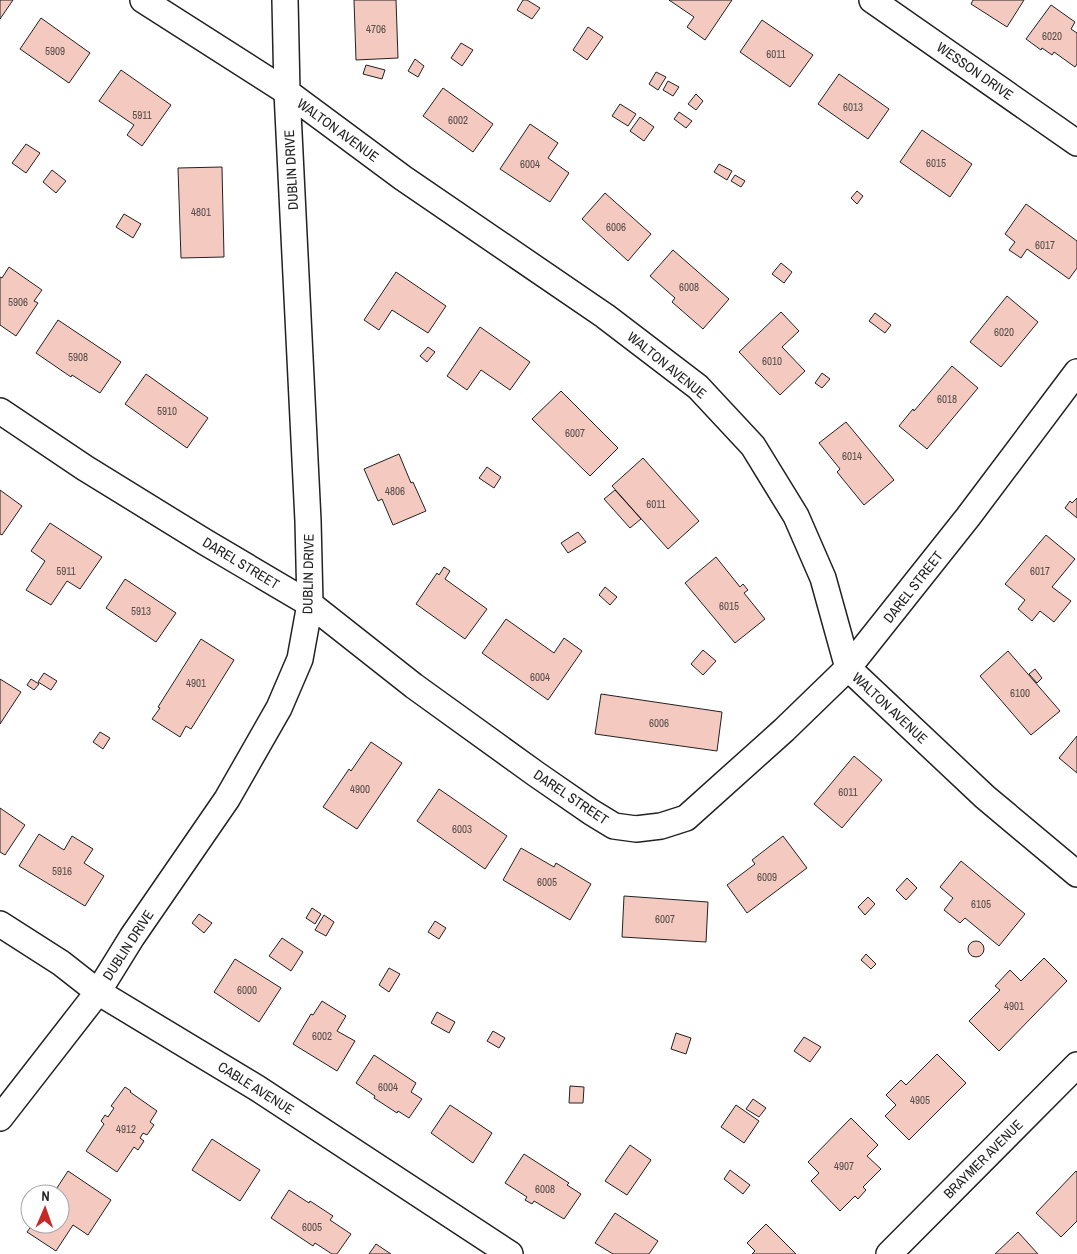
<svg xmlns="http://www.w3.org/2000/svg" width="1077" height="1254" font-family="'Archivo Narrow',sans-serif">
	<style>
		.building { fill: #f3c9c0; stroke: #222 }
		.lines { fill: none; stroke-linecap: round; stroke-linejoin: round }
		.minor-casing { stroke: #222; stroke-width: 28 }
		.minor { stroke: #fff; stroke-width: 25 }
		.labels { text-anchor: middle; stroke-width: 4; stroke-linejoin: round; paint-order: stroke }
		.number-label { font-size: 11px; fill: #564c4a }
		.street-label { font-size: 14px; fill: #222; stroke: #fff }
	</style>
	<rect width="100%" height="100%" fill="#fff"/>
	<path class="building" d="M0 0H13L0 19Z
		M354 0H396L398 58 356 60Z
		M523 0H527L540 8 532 19 517 10Z
		M669 0H732L705 40 687 27 694 17Z
		M973 0H1024L1007 27 971 4Z
		M1051 5 1075 22 1071 29 1077 33V64L1075 67 1054 52 1052 55 1042 48 1041 50 1026 39Z
		M41 18 90 53 69 83 20 49Z
		M762 20 813 55 790 87 740 52Z
		M588 27 603 37 587 60 573 50Z
		M461 43 473 50 462 66 451 58Z
		M415 59 424 66 418 77 408 71Z
		M366 65 385 70 382 79 363 74Z
		M121 70 171 105 142 146 127 135 134 125 99 101Z
		M656 72 666 77 658 90 649 84Z
		M839 74 889 109 868 139 818 104Z
		M668 81 679 87 673 96 663 90Z
		M443 88 493 124 473 152 423 116Z
		M696 94 703 101 696 110 688 104Z
		M620 104 636 114 628 126 612 116Z
		M679 112 692 121 686 128 674 119Z
		M640 117 654 127 644 141 630 131Z
		M530 124 558 143 548 158 569 173 550 202 500 169Z
		M922 130 972 164 950 197 900 162Z
		M26 144 40 153 26 173 12 163Z
		M719 164 732 171 727 180 714 172Z
		M222 167 224 257 181 258 178 168Z
		M52 170 66 181 56 193 43 182Z
		M735 175 745 181 741 187 731 181Z
		M857 191 863 196 857 204 851 198Z
		M605 193 651 234 628 261 582 219Z
		M1026 204 1077 241V268L1069 279 1027 249 1021 258 1009 250 1015 242 1005 234Z
		M124 214 141 224 133 238 116 227Z
		M673 250 729 299 703 329 672 302 675 298 650 276Z
		M781 263 792 272 784 283 772 274Z
		M9 267 42 290 34 301 38 303 16 336 0 325V277L2 278Z
		M396 272 446 306 428 333 392 310 379 330 364 320Z
		M1007 296 1038 322 1001 367 970 342Z
		M781 312 799 331 782 347 805 371 780 395 739 352Z
		M875 313 891 325 885 333 869 321Z
		M58 320 121 362 100 393 72 375 71 377 36 353Z
		M480 327 530 362 510 390 481 370 467 390 447 376Z
		M428 347 435 352 427 362 420 356Z
		M952 366 978 388 927 449 899 426 913 409 914 411Z
		M822 373 830 379 822 388 815 383Z
		M146 374 208 418 187 448 125 404Z
		M561 391 618 448 590 476 532 419Z
		M846 422 894 480 864 505 837 472 840 469 819 443Z
		M399 454 411 483 413 482 426 511 393 525 382 499 378 501 364 469Z
		M643 458 699 521 668 549 612 486Z
		M487 467 501 477 494 488 479 478Z
		M0 490 22 506 2 535 0 534Z
		M615 490 641 519 630 528 604 499Z
		M1077 498V518L1065 508 1070 501 1072 503Z
		M50 523 102 557 80 589 67 581 51 605 26 590 45 561 31 551Z
		M578 532 586 542 568 553 561 543Z
		M1046 535 1075 559 1052 587 1071 601 1054 622 1040 611 1032 621 1018 609 1025 600 1005 584Z
		M716 557 740 587 743 584 748 590 744 593 765 619 735 643 685 583Z
		M444 567 450 571 445 579 487 609 465 639 416 604 437 573 439 575Z
		M125 579 176 613 156 642 106 608Z
		M605 587 617 597 610 605 599 595Z
		M506 619 554 653 564 638 582 651 548 700 482 653Z
		M201 639 234 660 191 729 186 726 180 737 152 719 160 708 158 707Z
		M703 650 716 661 703 675 691 664Z
		M1008 651 1060 711 1031 735 980 676Z
		M1035 669 1042 678 1037 683 1029 674Z
		M44 673 57 681 51 690 38 682Z
		M0 679 21 692 0 724Z
		M31 679 39 684 34 690 27 685Z
		M601 694 722 712 717 751 595 734Z
		M100 732 110 738 103 749 93 742Z
		M1077 736V773L1059 758Z
		M371 742 402 763 357 829 323 807 349 769 351 771Z
		M854 756 882 780 842 828 814 804Z
		M439 789 507 836 485 869 417 821Z
		M0 808 25 825 5 855 0 852Z
		M39 834 64 850 72 836 93 849 84 863 104 876 85 906 19 866Z
		M783 836 807 868 747 913 727 885 755 864 752 860Z
		M521 848 554 867 556 863 591 884 570 920 503 880Z
		M961 861 1025 914 999 946 965 918 960 923 944 910 953 898 940 887Z
		M907 878 917 888 906 900 896 890Z
		M624 896 708 902 706 942 622 937Z
		M868 897 875 904 865 915 858 907Z
		M312 908 321 914 315 924 306 918Z
		M199 914 212 923 204 933 192 923Z
		M324 915 334 922 326 936 315 930Z
		M435 921 446 928 439 939 428 932Z
		M282 938 303 952 291 971 269 956Z
		M968 949a8 8 0 1 1 16 0a8 8 0 1 1-16 0Z
		M866 954 876 964 871 969 861 960Z
		M1044 958 1067 981 999 1051 969 1021 1000 990 995 986 1010 970 1021 981Z
		M235 959 281 988 259 1022 214 992Z
		M389 968 400 974 389 992 379 985Z
		M322 1001 346 1016 337 1031 355 1041 337 1071 293 1044 311 1014 313 1015Z
		M437 1012 455 1022 449 1033 431 1023Z
		M493 1031 505 1038 499 1048 487 1041Z
		M676 1033 691 1038 686 1054 671 1049Z
		M804 1037 821 1047 810 1062 794 1051Z
		M937 1054 966 1083 909 1140 885 1116 896 1105 886 1095 901 1080 906 1085Z
		M374 1055 416 1083 411 1092 422 1099 409 1118 398 1111 397 1113 374 1098 375 1096 356 1083Z
		M570 1086 584 1087 583 1103H569Z
		M125 1087 131 1091 130 1092 157 1111 150 1122 154 1125 147 1135 143 1133 140 1138 144 1141 138 1150 134 1147 117 1172 86 1151 104 1124 101 1121 105 1115 108 1117 114 1108 111 1106Z
		M753 1099 766 1108 759 1117 746 1109Z
		M450 1105 492 1133 473 1163 431 1133Z
		M736 1105 759 1121 744 1143 721 1127Z
		M851 1118 878 1145 867 1156 881 1169 863 1187 866 1190 858 1199 855 1196 840 1211 811 1181 819 1173 808 1162Z
		M212 1139 260 1170 240 1201 192 1170Z
		M630 1145 651 1160 627 1195 605 1181Z
		M524 1154 569 1183 567 1185 581 1194 564 1219 534 1201 532 1204 525 1200 527 1197 505 1183Z
		M730 1170 750 1185 743 1194 724 1179Z
		M68 1171 111 1200 88 1235 73 1225 56 1251 27 1232 33 1224H60V1194H53Z
		M1076 1171 1077 1172V1221L1061 1237 1036 1213Z
		M289 1190 309 1203 310 1201 333 1216 330 1220 351 1234 337 1254H332L315 1243 313 1246 271 1218Z
		M615 1213 658 1241 649 1254H613L595 1243Z
		M766 1224 796 1254H752L755 1251 747 1243Z
		M1018 1232 1038 1254H995Z
		M376 1244 391 1254H369Z"/>
	<g class="lines">
		<defs>
			<path id="minor" d="M143 0 287 92 403 178 605 316 698 387 753 446 796 516 823 578 848 668 985 797 1077 874
				M872 0 1077 143
				M0 411 85 468 205 542 310 604 414 686 536 774 591 812 614 826 636 829 661 826 686 818 784 730 848 668 968 517 1077 372
				M0 924 61 963 98 992 257 1088 510 1254
				M0 1118 98 992 132 937 227 799 279 708 300 659 310 604 308 521 287 92 285 0
				M889 1254 1077 1065"/>
		</defs>
		<use href="#minor" class="minor-casing"/>
		<use href="#minor" class="minor"/>
	</g>
	<g class="labels">
		<g class="number-label">
			<text x="376" y="33">4706</text>
			<text x="1052" y="40">6020</text>
			<text x="55" y="55">5909</text>
			<text x="776" y="58">6011</text>
			<text x="853" y="111">6013</text>
			<text x="142" y="119">5911</text>
			<text x="458" y="124">6002</text>
			<text x="936" y="167">6015</text>
			<text x="530" y="168">6004</text>
			<text x="201" y="216">4801</text>
			<text x="616" y="231">6006</text>
			<text x="1045" y="249">6017</text>
			<text x="689" y="291">6008</text>
			<text x="18" y="306">5906</text>
			<text x="1004" y="336">6020</text>
			<text x="78" y="361">5908</text>
			<text x="772" y="365">6010</text>
			<text x="947" y="403">6018</text>
			<text x="167" y="415">5910</text>
			<text x="575" y="437">6007</text>
			<text x="852" y="460">6014</text>
			<text x="395" y="495">4806</text>
			<text x="656" y="508">6011</text>
			<text x="66" y="575">5911</text>
			<text x="1040" y="575">6017</text>
			<text x="729" y="610">6015</text>
			<text x="141" y="615">5913</text>
			<text x="540" y="681">6004</text>
			<text x="196" y="687">4901</text>
			<text x="1020" y="697">6100</text>
			<text x="659" y="727">6006</text>
			<text x="360" y="793">4900</text>
			<text x="848" y="796">6011</text>
			<text x="462" y="833">6003</text>
			<text x="62" y="875">5916</text>
			<text x="767" y="881">6009</text>
			<text x="547" y="886">6005</text>
			<text x="981" y="908">6105</text>
			<text x="665" y="923">6007</text>
			<text x="247" y="994">6000</text>
			<text x="1014" y="1010">4901</text>
			<text x="322" y="1040">6002</text>
			<text x="388" y="1091">6004</text>
			<text x="920" y="1104">4905</text>
			<text x="126" y="1133">4912</text>
			<text x="844" y="1170">4907</text>
			<text x="545" y="1193">6008</text>
			<text x="312" y="1231">6005</text>
		</g>
		<g class="street-label">
			<text transform="translate(975 71) rotate(35)" y="5">WESSON DRIVE</text>
			<text transform="translate(338 130) rotate(36)" y="5">WALTON AVENUE</text>
			<text transform="translate(291 170) rotate(-93)" y="5">DUBLIN DRIVE</text>
			<text transform="translate(667 365) rotate(39)" y="5">WALTON AVENUE</text>
			<text transform="translate(241 563) rotate(31)" y="5">DAREL STREET</text>
			<text transform="translate(308 574) rotate(-89)" y="5">DUBLIN DRIVE</text>
			<text transform="translate(913 587) rotate(-52)" y="5">DAREL STREET</text>
			<text transform="translate(890 708) rotate(43)" y="5">WALTON AVENUE</text>
			<text transform="translate(571 797) rotate(34)" y="5">DAREL STREET</text>
			<text transform="translate(128 945) rotate(-57)" y="5">DUBLIN DRIVE</text>
			<text transform="translate(256 1088) rotate(32)" y="5">CABLE AVENUE</text>
			<text transform="translate(983 1159) rotate(-45)" y="5">BRAYMER AVENUE</text>
		</g>
	</g>
	<g transform="translate(45 1209) rotate(2)"><circle r="24" fill="#ffffff" stroke="#a7a7a7"/>
	<path d="M0-4L9 19L0 12L-9 19Z" fill="#c62828"/>
	<text y="-8" font-size="14" font-weight="bold" text-anchor="middle" fill="#222222">N</text>
	</g>
</svg>
